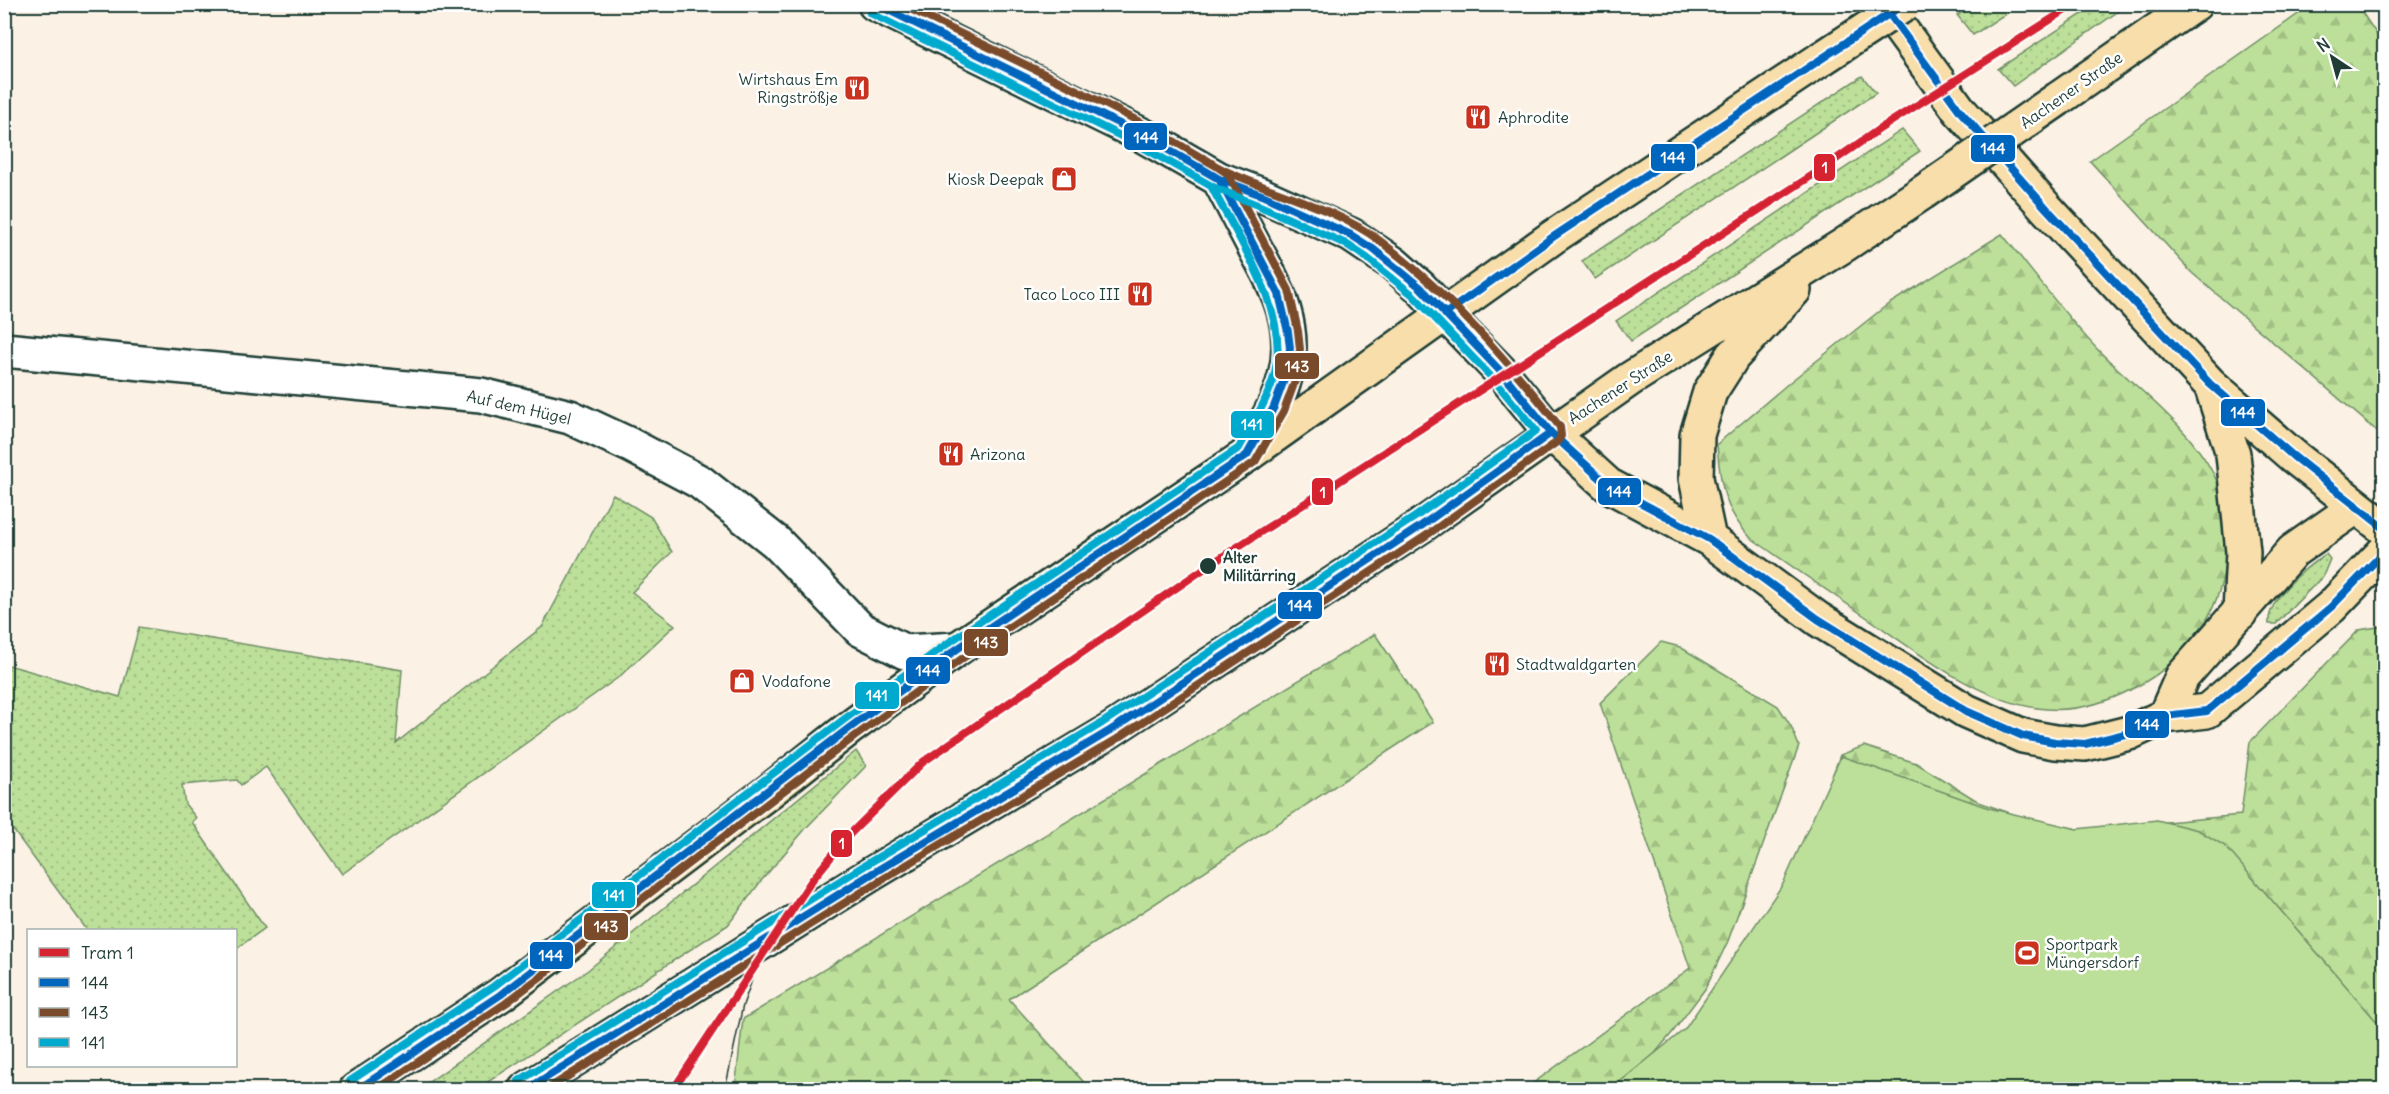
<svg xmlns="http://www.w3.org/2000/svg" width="2389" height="1094" font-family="Delius,sans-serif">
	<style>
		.grass { fill: url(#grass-dots); stroke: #6e8e66; stroke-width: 1.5 }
		.forest { fill: url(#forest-firs); stroke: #6e8e66; stroke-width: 1.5 }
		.park { fill: #bcdf99; stroke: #6e8e66; stroke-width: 1.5 }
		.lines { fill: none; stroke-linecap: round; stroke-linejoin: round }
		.minor-casing { stroke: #1f3d34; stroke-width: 38 }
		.tertiary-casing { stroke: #1f3d34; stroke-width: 38 }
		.primary-casing { stroke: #1f3d34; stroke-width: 38 }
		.minor { stroke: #fff; stroke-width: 33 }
		.tertiary { stroke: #fff; stroke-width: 33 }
		.primary { stroke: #f8deab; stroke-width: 33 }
		.tram { stroke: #1f3d34; stroke-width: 1.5 }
		.primary-bridge-casing { stroke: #1f3d34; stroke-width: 38; stroke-linecap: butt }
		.primary-bridge { stroke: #f8deab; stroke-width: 33 }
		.bus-1-casing { stroke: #fff; stroke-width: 12 }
		.bus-2-casing { stroke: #fff; stroke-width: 12 }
		.bus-3-casing { stroke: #fff; stroke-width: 12 }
		.bus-1 { stroke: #0065bd; stroke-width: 8 }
		.bus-2 { stroke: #7a4b2a; stroke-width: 8 }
		.bus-3 { stroke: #00a9ce; stroke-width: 8 }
		.tram-1-casing { stroke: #fff; stroke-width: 12 }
		.tram-1 { stroke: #d52330; stroke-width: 8 }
		.stop-dot { fill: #1f3d34; stroke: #fff; stroke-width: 2 }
		.labels { text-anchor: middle; stroke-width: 5; stroke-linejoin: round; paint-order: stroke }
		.poi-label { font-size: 16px; fill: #1f3d34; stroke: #fff; text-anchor: start }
		.street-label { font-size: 16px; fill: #1f3d34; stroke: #fff }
		.stop-label { font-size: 16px; font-weight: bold; fill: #1f3d34; stroke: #fff; text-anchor: start }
		.line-badge { stroke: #fff; stroke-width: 2 }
		.badge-label { font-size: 16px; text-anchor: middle; font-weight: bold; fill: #fff }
	</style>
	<defs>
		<pattern id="grass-dots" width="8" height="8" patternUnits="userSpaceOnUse" patternTransform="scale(1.5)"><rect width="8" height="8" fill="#bcdf99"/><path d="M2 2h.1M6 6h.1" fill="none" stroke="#a1c084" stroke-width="1.8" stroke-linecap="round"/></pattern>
		<pattern id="forest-firs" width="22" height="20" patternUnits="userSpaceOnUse" patternTransform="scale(1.5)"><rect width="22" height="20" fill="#bcdf99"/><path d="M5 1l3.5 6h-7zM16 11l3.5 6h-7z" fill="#a1c084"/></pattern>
	</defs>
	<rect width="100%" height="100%" fill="#fbf1e4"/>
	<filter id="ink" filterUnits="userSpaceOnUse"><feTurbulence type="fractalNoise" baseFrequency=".0167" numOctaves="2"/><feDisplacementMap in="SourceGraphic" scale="12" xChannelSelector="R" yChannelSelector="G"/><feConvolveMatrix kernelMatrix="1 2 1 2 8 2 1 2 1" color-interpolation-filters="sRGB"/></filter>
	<g filter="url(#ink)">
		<path class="grass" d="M1974 5V4L2019 5 1973 35 1957 15Z
			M2096 5H2127L2013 86 1998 69Z
			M1862 76 1876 93 1595 279 1582 261Z
			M1902 130 1920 151 1631 341 1616 321Z
			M613 494 651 517 672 552 632 592 675 625 619 677 342 874 266 767 241 785 237 780 182 785 185 804 196 818 192 822 265 928 236 949V930H87L5 819V664L120 697 139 627 402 670 396 743 542 627Z
			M2326 554 2330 559 2323 576 2276 624H2269C2266 600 2307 566 2326 554Z
			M856 751 866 766 807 827 761 881 728 925 477 1089H419L588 970Z"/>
		<path class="forest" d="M2311 5H2357L2384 45V437L2192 273 2090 161Z
			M2002 234C2034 273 2065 316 2099 351 2138 390 2187 424 2213 473 2236 517 2230 583 2204 624 2186 653 2164 673 2134 688 2104 704 2071 713 2037 708 1979 700 1919 654 1872 621 1832 594 1791 566 1751 538 1723 510 1720 482 1717 444L1790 382 1887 305Z
			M2384 626V1089L1670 1090 1787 901 1840 755 1864 746 1916 763 1979 802 2018 816 2082 830 2241 815 2250 742 2359 630Z
			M1375 634 1433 722 1009 999 1090 1089H735L743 1019Z
			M1661 642 1680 647 1778 706 1791 726 1799 746 1728 941 1705 989 1672 1033 1625 1089 1524 1090 1690 968 1600 703Z"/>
		<path class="park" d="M1841 756 1989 808 2077 829 2157 820 2198 830 2225 846 2384 1030V1089H1611L1685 1029 1783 884Z"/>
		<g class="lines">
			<defs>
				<path id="minor" d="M4 350 481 395 570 417 630 445 700 482 776 542 860 629 905 652 957 649"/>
				<path id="tertiary" d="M875 4 1144 136 1219 179 1264 196 1351 235 1394 264 1420 287 1445 314
					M1219 179C1231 202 1243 225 1255 248 1278 290 1298 327 1285 377 1278 405 1261 430 1247 455"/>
				<path id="primary" d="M1882 4 1960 111 2047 209 2210 384 2293 456 2384 528
					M2058 99 2195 4
					M1445 314 1503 374 1551 433 1608 485 1709 539 1818 619 1966 711 2023 736 2055 742 2085 744 2129 733 2165 716 2207 711 2331 607 2384 552
					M2211 385 2233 454 2243 552 2240 613
					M1709 539 1696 478 1697 435 1710 392 1733 356 1794 290
					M2165 716 2182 677 2293 551 2356 507
					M356 1090 500 995 767 793 848 729 957 649 1247 455 1553 237 1821 59
					M525 1090 873 873 1108 732 1421 526 1630 379 1844 245 1922 193"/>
			</defs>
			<use href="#minor" class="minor-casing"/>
			<use href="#tertiary" class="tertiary-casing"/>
			<use href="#primary" class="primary-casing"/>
			<use href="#minor" class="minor"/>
			<use href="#tertiary" class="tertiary"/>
			<use href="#primary" class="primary"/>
			<path class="tram" d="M725 1090 743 1005 760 958"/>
			<defs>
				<path id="primary-bridge" d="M1821 59 1905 4
					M1922 193 2058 99"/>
			</defs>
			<use href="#primary-bridge" class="primary-bridge-casing"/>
			<use href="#primary-bridge" class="primary-bridge"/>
			<defs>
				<path id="bus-1" d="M876 4 1144 136 1219 179 1264 196 1351 235 1373 249 1420 287 1503 374 1551 433 1608 485 1709 539 1818 619 1966 711 2023 736 2055 742 2085 744 2129 733 2165 716 2207 711 2331 607 2384 552
					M1882 4 1960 111 2047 209 2210 384 2293 456 2384 528
					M1445 314 1553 237 1904 4
					M357 1090 500 995 848 729 957 649 1247 455 1274 407 1285 377 1290 348 1288 332 1279 294 1219 179 1199 167
					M526 1090 873 873 1108 732 1421 526 1551 433"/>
				<path id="bus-2" d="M376 1090 506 1003 854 737 963 658 1255 462 1284 411 1295 381 1300 349 1298 331 1289 290 1228 174 1204 158
					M546 1090 878 882 1114 741 1427 535 1557 442 1561 436 1560 427C1507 360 1449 293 1380 241 1334 207 1275 194 1224 170 1198 157 1174 140 1149 127 1067 83 983 45 900 4"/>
				<path id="bus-3" d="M350 1081 494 986 842 721 951 641 1239 448C1252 424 1268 400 1275 373 1290 312 1239 240 1211 186L1194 176
					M519 1081 867 864 1102 723 1415 517 1536 431 1495 381 1413 295 1367 258 1346 244 1260 206 1215 188 1139 145 870 13"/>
			</defs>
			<use href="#bus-1" class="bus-1-casing"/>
			<use href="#bus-2" class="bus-2-casing"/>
			<use href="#bus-3" class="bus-3-casing"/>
			<use href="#bus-1" class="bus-1"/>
			<use href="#bus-2" class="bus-2"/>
			<use href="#bus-3" class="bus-3"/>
			<defs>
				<path id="tram-1" d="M673 1090 812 880 848 836 923 762 1208 566 1819 171 1878 130 2075 4"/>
			</defs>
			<use href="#tram-1" class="tram-1-casing"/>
			<use href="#tram-1" class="tram-1"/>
		</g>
	</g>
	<defs>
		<symbol id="restaurant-square" viewBox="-11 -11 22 22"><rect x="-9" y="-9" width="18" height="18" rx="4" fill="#c8321e" stroke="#fff"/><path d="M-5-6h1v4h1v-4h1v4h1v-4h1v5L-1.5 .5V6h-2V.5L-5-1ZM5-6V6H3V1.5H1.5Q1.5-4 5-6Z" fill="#fff"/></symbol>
		<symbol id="shop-square" viewBox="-11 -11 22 22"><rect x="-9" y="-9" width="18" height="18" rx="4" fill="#c8321e" stroke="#fff"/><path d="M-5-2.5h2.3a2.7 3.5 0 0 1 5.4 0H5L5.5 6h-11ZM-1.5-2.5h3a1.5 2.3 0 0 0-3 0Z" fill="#fff"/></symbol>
		<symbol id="stadium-square" viewBox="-11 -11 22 22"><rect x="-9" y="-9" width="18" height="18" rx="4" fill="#c8321e" stroke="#fff"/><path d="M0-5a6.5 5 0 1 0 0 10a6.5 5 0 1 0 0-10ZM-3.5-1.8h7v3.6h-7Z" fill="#fff"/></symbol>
	</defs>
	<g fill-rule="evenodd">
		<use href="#restaurant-square" x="842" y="73" width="30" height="30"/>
		<use href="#restaurant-square" x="1463" y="102" width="30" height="30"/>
		<use href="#shop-square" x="1049" y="164" width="30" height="30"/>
		<use href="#restaurant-square" x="1125" y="279" width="30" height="30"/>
		<use href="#restaurant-square" x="936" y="439" width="30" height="30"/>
		<use href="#restaurant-square" x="1482" y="649" width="30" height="30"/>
		<use href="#shop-square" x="727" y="666" width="30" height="30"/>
		<use href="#stadium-square" x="2012" y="938" width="30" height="30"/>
	</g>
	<circle class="stop-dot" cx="1208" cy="566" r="9"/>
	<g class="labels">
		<g class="poi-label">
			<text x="838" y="85" text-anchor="end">Wirtshaus Em<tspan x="838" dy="18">Ringströßje</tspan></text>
			<text x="1498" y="123">Aphrodite</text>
			<text x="1044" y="185" text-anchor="end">Kiosk Deepak</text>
			<text x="1120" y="300" text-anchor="end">Taco Loco III</text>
			<text x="970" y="460">Arizona</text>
			<text x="1516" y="670">Stadtwaldgarten</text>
			<text x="762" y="687">Vodafone</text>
			<text x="2046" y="950">Sportpark<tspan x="2046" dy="18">Müngersdorf</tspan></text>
		</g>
		<g class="street-label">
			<text transform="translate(2071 90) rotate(-35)" y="6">Aachener Straße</text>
			<text transform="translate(1620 387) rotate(-33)" y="6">Aachener Straße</text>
			<text transform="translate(519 407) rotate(13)" y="6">Auf dem Hügel</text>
		</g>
		<g class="stop-label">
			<text x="1223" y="563">Alter<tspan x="1223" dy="18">Militärring</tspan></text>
		</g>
	</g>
	<g class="line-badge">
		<rect x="1123" y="122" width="45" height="29" rx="6" fill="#0065bd"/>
		<rect x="1970" y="134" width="46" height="29" rx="6" fill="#0065bd"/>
		<rect x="1650" y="143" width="46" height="29" rx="6" fill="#0065bd"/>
		<rect x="1813" y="153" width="23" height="29" rx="6" fill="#d52330"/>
		<rect x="1274" y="352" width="46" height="28" rx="6" fill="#7a4b2a"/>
		<rect x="2220" y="398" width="46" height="29" rx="6" fill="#0065bd"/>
		<rect x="1230" y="410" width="45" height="29" rx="6" fill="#00a9ce"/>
		<rect x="1597" y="477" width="45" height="29" rx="6" fill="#0065bd"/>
		<rect x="1311" y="477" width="23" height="29" rx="6" fill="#d52330"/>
		<rect x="1277" y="591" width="46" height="29" rx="6" fill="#0065bd"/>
		<rect x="963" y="628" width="46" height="29" rx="6" fill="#7a4b2a"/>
		<rect x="905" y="656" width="46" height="29" rx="6" fill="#0065bd"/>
		<rect x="854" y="681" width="46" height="29" rx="6" fill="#00a9ce"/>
		<rect x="2124" y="710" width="46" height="29" rx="6" fill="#0065bd"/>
		<rect x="830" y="829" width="23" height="29" rx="6" fill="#d52330"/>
		<rect x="591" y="881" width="45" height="28" rx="6" fill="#00a9ce"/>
		<rect x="583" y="912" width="46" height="29" rx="6" fill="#7a4b2a"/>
		<rect x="529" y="941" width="45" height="29" rx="6" fill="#0065bd"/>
	</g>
	<g class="badge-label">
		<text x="1146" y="143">144</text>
		<text x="1993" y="154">144</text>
		<text x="1673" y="163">144</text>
		<text x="1825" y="173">1</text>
		<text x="1297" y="372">143</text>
		<text x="2243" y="418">144</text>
		<text x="1252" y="430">141</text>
		<text x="1619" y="497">144</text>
		<text x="1323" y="498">1</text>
		<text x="1300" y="611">144</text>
		<text x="986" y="648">143</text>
		<text x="928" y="676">144</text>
		<text x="877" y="701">141</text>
		<text x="2147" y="730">144</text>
		<text x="842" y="849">1</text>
		<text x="614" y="901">141</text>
		<text x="606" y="932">143</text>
		<text x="551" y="961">144</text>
	</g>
	<rect width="2389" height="1094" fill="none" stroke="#fff" stroke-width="24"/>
	<rect x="12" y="12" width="2365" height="1070" fill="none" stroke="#1f3d34" stroke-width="2" filter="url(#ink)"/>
	<rect x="27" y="929" width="210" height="138" fill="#ffffff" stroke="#a5b1ae" stroke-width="1.5"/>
	<rect x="39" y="948" width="30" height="9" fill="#d52330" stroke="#a5b1ae" stroke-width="1.5"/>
	<text x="81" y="959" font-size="18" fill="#1f3d34">Tram 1</text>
	<rect x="39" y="978" width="30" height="9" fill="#0065bd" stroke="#a5b1ae" stroke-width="1.5"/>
	<text x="81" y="989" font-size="18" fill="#1f3d34">144</text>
	<rect x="39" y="1008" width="30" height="9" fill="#7a4b2a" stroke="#a5b1ae" stroke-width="1.5"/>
	<text x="81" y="1019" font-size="18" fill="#1f3d34">143</text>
	<rect x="39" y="1038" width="30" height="9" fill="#00a9ce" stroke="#a5b1ae" stroke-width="1.5"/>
	<text x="81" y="1049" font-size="18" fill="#1f3d34">141</text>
	<g transform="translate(2332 57) rotate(324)" stroke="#ffffff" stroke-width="4.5" paint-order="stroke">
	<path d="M0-4.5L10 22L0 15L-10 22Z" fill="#1f3d34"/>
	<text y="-9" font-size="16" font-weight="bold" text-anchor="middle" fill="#1f3d34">N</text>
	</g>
</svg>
